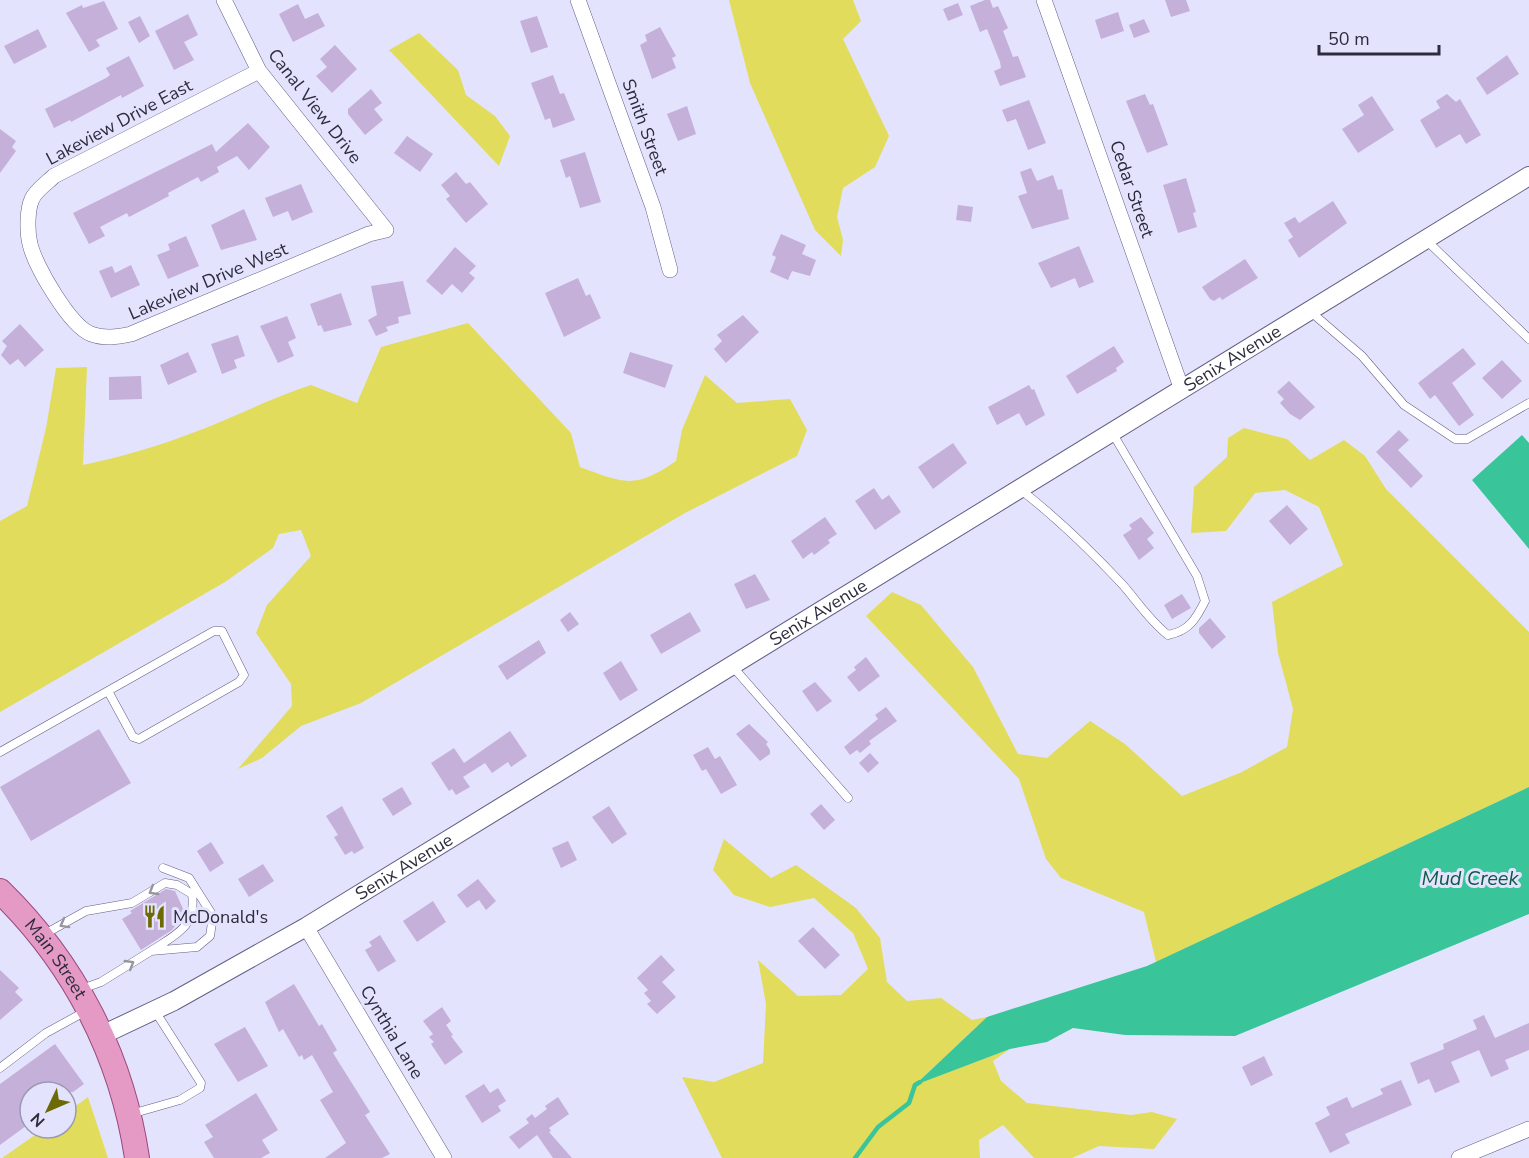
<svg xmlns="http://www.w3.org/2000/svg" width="1529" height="1158" font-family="'Nunito Sans',sans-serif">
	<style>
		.green { fill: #e1dc5b }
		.water { fill: #39c599 }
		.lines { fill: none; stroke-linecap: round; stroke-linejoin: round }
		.stream { stroke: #39c599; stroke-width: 4.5 }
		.building { fill: #c4b0d9 }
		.service-casing { stroke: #625f85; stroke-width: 9 }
		.minor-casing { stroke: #625f85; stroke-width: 16 }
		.tertiary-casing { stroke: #625f85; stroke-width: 20 }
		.primary-casing { stroke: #9a487d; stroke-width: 26 }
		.service { stroke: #fff; stroke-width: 8 }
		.minor { stroke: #fff; stroke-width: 15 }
		.tertiary { stroke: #fff; stroke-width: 18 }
		.primary { stroke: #e59ac5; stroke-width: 24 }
		.oneway { stroke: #96969e }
		.labels { text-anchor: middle; stroke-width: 6; stroke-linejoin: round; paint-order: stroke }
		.street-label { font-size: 18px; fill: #2d2c3d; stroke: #e4e3fe }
		.poi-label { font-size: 18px; fill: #2d2c3d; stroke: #e4e3fe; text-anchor: start }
		.water-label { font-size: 20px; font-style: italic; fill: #0e5943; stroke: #e4e3fe }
	</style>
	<rect width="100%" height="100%" fill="#e4e3fe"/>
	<path class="green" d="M729 0H853L861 21 843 39 889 136 875 167 843 188 837 217 843 240 841 256 815 230 750 83Z
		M419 33 458 70 466 95 495 116 510 136 499 166 389 50Z
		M468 323 571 433 580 467C624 483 634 490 676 461L682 430 705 375 737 403 790 399 807 430 797 456 685 513 361 703 301 726 262 758 238 769 292 706 291 684 256 633 267 605 311 556 301 530 279 534 273 548 225 582 0 712V521L27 506 46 428 56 368 87 367 83 465C121 457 159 446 195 432 235 417 271 398 311 385L357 403 381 347Z
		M1244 428 1287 439 1310 460 1344 440 1365 456 1386 489 1529 632V787L1156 962 1144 912 1061 878 1046 859 1019 779 866 616 892 592 921 605 973 667 1018 754 1047 758 1090 721 1125 744 1182 796 1242 772 1287 747 1293 709 1278 653 1272 602 1343 565 1319 507 1285 490 1255 493 1226 531 1191 533 1194 487 1227 457 1228 438Z
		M724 839 771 878 796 865 856 908 880 938 887 982 907 1001 941 998 972 1020 987 1017 916 1084 1010 1049 993 1061 1001 1081 1027 1103 1131 1115 1152 1112 1177 1119 1154 1149 1099 1146 1072 1158H1034L1003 1125 979 1140 980 1158H722L682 1077 714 1082 763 1063 766 1004 758 960 798 996 841 995 868 969 853 933 814 898 770 907 734 895 713 870Z
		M88 1097 108 1158H2L45 1128H66V1113Z"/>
	<path class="water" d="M1522 435 1529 443V549L1472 480Z
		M1529 787V914L1235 1036 1125 1035 1073 1028 1047 1042 1010 1049 915 1085 987 1017 1147 966Z"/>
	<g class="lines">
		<path class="stream" d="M855 1158 878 1127 909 1103 915 1085 920 1082"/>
	</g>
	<path class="building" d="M985 0H990L993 8 998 6 1008 28 1003 31 1013 57 1018 56 1026 77 1000 86 994 71 1001 68 1000 62 987 29 980 32 970 6Z
		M1165 0H1186L1190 11 1171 17Z
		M104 1 118 29 96 40 100 46 89 52 66 13 82 5 83 8Z
		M958 3 963 15 948 21 943 9Z
		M298 4 305 19 318 13 325 26 293 42 279 14Z
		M1118 12 1124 31 1101 39 1095 20Z
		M188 14 198 35 184 42 194 60 174 70 155 31Z
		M140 16 150 36 139 43 128 22Z
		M537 16 548 47 531 53 520 21Z
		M1144 19 1150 32 1134 38 1129 25Z
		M660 27 676 56 672 58 676 68 652 79 640 45 647 41 645 35Z
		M38 29 47 47 14 64 4 46Z
		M335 45 357 69 332 93 316 76 327 67 320 59Z
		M1507 55 1519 74 1487 95 1476 78Z
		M129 56 144 86 122 98 121 95 71 122 70 120 54 128 45 109 106 78 110 75 106 68Z
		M553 75 560 94 564 93 575 120 553 128 550 118 545 120 531 83Z
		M371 89 382 103 374 109 383 120 365 135 348 114V109Z
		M1145 94 1150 105 1153 104 1168 145 1147 153 1126 101Z
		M1447 94 1456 102 1460 99 1481 135 1466 144 1460 134 1436 148 1420 120 1440 108 1436 101Z
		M1372 96 1394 130 1358 153 1342 129 1364 115 1358 105Z
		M1029 100 1046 143 1028 150 1016 119 1007 122 1002 110Z
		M687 106 696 134 678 141 667 114Z
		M248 123 270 147 249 170 237 156 217 167 219 172 201 182 198 177 168 193 169 196 129 217 127 213 100 227 105 236 89 244 73 213 212 144 216 152Z
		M0 129 16 141 12 147 16 151 0 173Z
		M407 136 433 154 420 172 394 153Z
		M585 152 601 202 580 208 570 176 566 178 560 160Z
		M1031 168 1037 181 1053 175 1058 190 1062 189 1069 219 1032 229 1018 196 1027 193 1020 172Z
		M456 172 466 184 470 182 488 204 466 223 446 199 450 196 441 185Z
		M1186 178 1196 212 1193 213 1197 227 1178 233 1163 185Z
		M301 184 313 212 292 221 288 211 273 217 265 198Z
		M1333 201 1347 223 1299 258 1288 240 1293 237 1284 223 1295 217 1299 223Z
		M958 205 973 207 971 222 956 220Z
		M244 209 257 240 221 250 211 225Z
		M781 234 806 245 802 254 816 260 810 276 792 271 788 280 770 272 776 257 772 255Z
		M186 236 199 266 168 279 157 255 170 250 168 244Z
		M1079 246 1094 282 1079 288 1075 278 1051 288 1038 263Z
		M455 247 476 266 469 273 475 278 462 293 452 284 442 295 426 281Z
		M1245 259 1258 278 1222 300 1220 297 1214 301 1210 299 1202 287Z
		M131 265 140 285 111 298 99 271 112 266 115 273Z
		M578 278 586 296 590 294 601 318 564 337 545 293Z
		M403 281 411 314 398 317 399 323 386 327 388 331 376 336 368 320 377 315 371 286Z
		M341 293 352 325 324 332 321 325 318 326 310 304Z
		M743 315 759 332 726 363 714 349 722 341 717 335Z
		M287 316 296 338 288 342 294 356 278 363 260 326Z
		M20 324 44 350 25 367 18 359 10 365 1 355 7 346 2 341Z
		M238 335 245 356 234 360 237 368 222 374 211 344Z
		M1114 346 1124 362 1116 368 1117 371 1077 394 1066 376Z
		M1463 348 1476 364 1452 383 1474 415 1459 426 1435 395 1430 399 1418 383Z
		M188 352 197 372 168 385 160 365Z
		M630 352 673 365 665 388 623 373Z
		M1502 360 1522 381 1502 399 1482 378Z
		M141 376 142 399 109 400V377Z
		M1289 381 1315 407 1300 420 1290 414 1280 403 1284 399 1277 392Z
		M1029 385 1032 390 1034 389 1045 415 1026 426 1019 413 997 425 988 407Z
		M1399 430 1409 440 1398 450 1423 476 1411 488 1376 452Z
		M953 443 967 463 933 489 918 467Z
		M874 488 882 500 889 495 901 512 875 530 855 501Z
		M1287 505 1308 529 1290 545 1269 521Z
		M825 517 837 534 828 540 830 543 814 555 812 552 803 559 791 541Z
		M1141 517 1154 533 1147 539 1154 548 1139 560 1123 535 1132 529 1129 525Z
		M755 574 770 600 746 609 734 584Z
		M1182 594 1191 608 1172 619 1164 605Z
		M570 612 579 624 568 632 560 620Z
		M690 612 701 631 661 654 650 635Z
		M1210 618 1226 637 1212 649 1199 633V628Z
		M539 640 546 653 507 680 498 666Z
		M866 657 880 676 859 692 847 677 856 670 854 667Z
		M621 661 638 690 620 701 603 673Z
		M815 682 832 701 817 712 802 691Z
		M886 707 897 721 869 741 871 744 860 753 857 750 850 755 844 747 878 719 875 715Z
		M749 724 768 742 766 744 770 750V754L760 761 736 734Z
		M99 729 131 783 31 841 0 787Z
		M510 731 527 756 511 767 508 762 492 773 485 763 463 777 470 787 456 795 452 789 449 791 431 763 454 748 464 763Z
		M708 747 715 759 720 756 737 785 721 794 706 769 702 771 693 755Z
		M870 753 879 763 868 773 859 763Z
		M402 787 412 804 393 816 382 799Z
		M821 804 835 820 824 830 810 814Z
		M342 806 364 848 354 854 352 851 345 855 334 837 338 835 326 816Z
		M609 806 627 834 612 844 592 817Z
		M568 841 577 860 561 868 552 848Z
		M211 842 224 863 210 872 197 851Z
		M263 864 274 881 249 897 238 879Z
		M478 879 496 901 486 910 479 900 467 908 457 895Z
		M166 889 175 891 185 913 172 930 141 950 122 919 132 913 130 911Z
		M433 901 446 922 417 942 403 921Z
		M813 927 840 955 825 969 798 941Z
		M380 935 396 961 378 972 365 950 372 946 369 942Z
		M661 955 675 970 662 982 676 997 657 1014 647 1004 651 1001 644 993 648 990 637 978Z
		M0 970 19 988 15 992 23 1000 0 1020Z
		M294 984 319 1026 322 1024 337 1050 333 1053 370 1112 365 1115 390 1154 382 1158H325L346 1143 320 1100 333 1092 312 1055 304 1060 302 1055 299 1057 283 1029 279 1032 265 1002Z
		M442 1007 451 1021 446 1025 453 1035 451 1036 463 1052 445 1065 431 1044 434 1042 429 1037 433 1034 423 1021Z
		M1484 1015 1495 1038 1529 1023V1050L1505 1060 1509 1069 1491 1077 1479 1050 1451 1062 1460 1082 1435 1093 1429 1079 1418 1084 1410 1063 1444 1049 1443 1044 1477 1029 1473 1020Z
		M245 1027 268 1066 238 1082 214 1044Z
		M55 1044 84 1084 73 1092H30V1123L0 1145V1084Z
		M1264 1056 1273 1075 1251 1086 1242 1067Z
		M1401 1080 1412 1105 1345 1134 1350 1143 1330 1153 1315 1123 1330 1115 1326 1107 1347 1097 1352 1108 1383 1094 1380 1089Z
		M484 1084 490 1093 498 1088 506 1101 498 1106 501 1111 482 1123 465 1096Z
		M256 1093 278 1130 262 1140 270 1153 261 1158H214L204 1142 213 1137 205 1125Z
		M558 1097 569 1114 549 1128 551 1131 549 1132 572 1158H553L537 1135 519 1149 509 1137 529 1123 526 1119 532 1114 535 1118 547 1109 545 1106Z"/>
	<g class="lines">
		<defs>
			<path id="service" d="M1426 240 1529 339
				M1311 312 1362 356 1404 405 1455 439H1467L1529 403
				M1021 490C1057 518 1091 551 1122 584 1138 602 1149 620 1168 635 1189 631 1196 619 1205 601L1197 576 1113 434
				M733 667 848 798
				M0 752 214 631H222L244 675 239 682 139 739 133 737 108 691
				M43 935 86 911 132 903 165 883 177 885 192 894C197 927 175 935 151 951
				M79 990 101 982 151 951 197 947 210 936 213 916 189 878 163 868
				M0 1068 46 1033 86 1011
				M131 1114 180 1100 200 1088 201 1083 155 1011"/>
			<path id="minor" d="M224 0 259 71 386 230 369 234 131 334C117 337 105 339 91 334 70 326 35 266 30 244 27 232 27 210 32 199 35 191 48 182 54 176L259 71
				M578 0 653 207 670 270
				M1044 0 1182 390
				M306 927 444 1158
				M1459 1158 1529 1129"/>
			<g id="tertiary">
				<path id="s1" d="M102 1035 174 1001 306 927 1529 176"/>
			</g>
			<g id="primary">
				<path id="s2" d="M0 891C74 963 122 1056 137 1158"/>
			</g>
		</defs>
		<use href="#service" class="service-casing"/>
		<use href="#minor" class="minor-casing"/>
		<use href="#tertiary" class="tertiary-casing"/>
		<use href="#primary" class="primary-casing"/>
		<use href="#service" class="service"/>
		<use href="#minor" class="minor"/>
		<use href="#tertiary" class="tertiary"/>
		<use href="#primary" class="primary"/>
	</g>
	<defs><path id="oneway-chevron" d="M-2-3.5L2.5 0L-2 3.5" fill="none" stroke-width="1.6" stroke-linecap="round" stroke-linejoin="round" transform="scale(1.5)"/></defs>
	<g class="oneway">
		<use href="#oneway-chevron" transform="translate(153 891) rotate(149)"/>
		<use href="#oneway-chevron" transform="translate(64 924) rotate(151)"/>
		<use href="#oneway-chevron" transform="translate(130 964) rotate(-31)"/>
	</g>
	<defs>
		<symbol id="restaurant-bare" viewBox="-9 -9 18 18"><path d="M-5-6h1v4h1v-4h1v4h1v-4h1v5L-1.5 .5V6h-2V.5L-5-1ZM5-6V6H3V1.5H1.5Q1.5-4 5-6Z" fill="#6d6a05" stroke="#e4e3fe" stroke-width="2.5" paint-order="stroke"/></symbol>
	</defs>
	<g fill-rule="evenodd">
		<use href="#restaurant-bare" x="138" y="900" width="33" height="33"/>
	</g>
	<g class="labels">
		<g class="street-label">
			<text transform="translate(315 106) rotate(52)" y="6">Canal View Drive</text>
			<text transform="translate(119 122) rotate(-28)" y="6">Lakeview Drive East</text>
			<text transform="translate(645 127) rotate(70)" y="6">Smith Street</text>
			<text transform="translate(1132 189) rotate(71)" y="6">Cedar Street</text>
			<text transform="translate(208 281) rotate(-23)" y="6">Lakeview Drive West</text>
			<text dy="6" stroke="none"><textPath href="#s1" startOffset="1318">Senix Avenue</textPath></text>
			<text dy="6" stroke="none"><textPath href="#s1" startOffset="832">Senix Avenue</textPath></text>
			<text dy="6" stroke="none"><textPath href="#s1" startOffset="346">Senix Avenue</textPath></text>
			<text dy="6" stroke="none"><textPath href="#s2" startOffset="88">Main Street</textPath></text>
			<text transform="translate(392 1032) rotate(59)" y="6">Cynthia Lane</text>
		</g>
		<g class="poi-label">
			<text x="173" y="923">McDonald's</text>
		</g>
		<g class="water-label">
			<text x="1470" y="885">Mud Creek</text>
		</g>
	</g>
	<g transform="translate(48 1110) rotate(226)"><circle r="28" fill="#e4e3fe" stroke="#9b9ab1" stroke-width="1.5"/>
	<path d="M0-4.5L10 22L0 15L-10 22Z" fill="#6d6a05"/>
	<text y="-9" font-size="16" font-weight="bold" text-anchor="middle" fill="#2d2c3d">N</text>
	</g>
	<path d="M1319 45v9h120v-9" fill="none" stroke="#2d2c3d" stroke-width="3"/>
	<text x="1328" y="45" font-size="18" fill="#2d2c3d" stroke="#e4e3fe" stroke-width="4.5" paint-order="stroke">50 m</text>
</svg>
